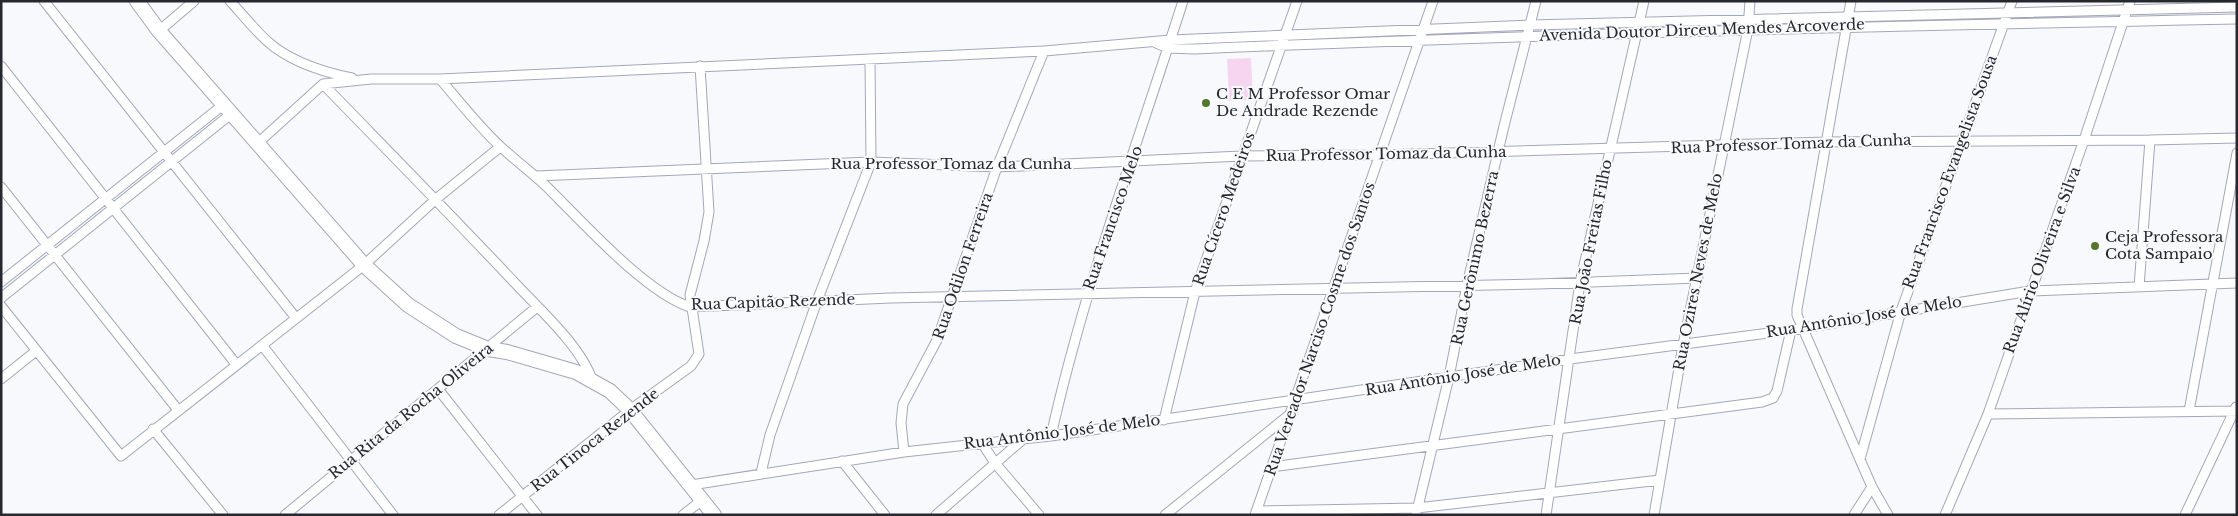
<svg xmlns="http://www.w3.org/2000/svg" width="2238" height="516" font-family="'Libre Baskerville',serif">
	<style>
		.green { fill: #f6d5f0 }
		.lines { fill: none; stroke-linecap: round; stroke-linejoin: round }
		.street-casing { stroke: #a3a7ba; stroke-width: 11 }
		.primary-casing { stroke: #a3a7ba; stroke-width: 16 }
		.street { stroke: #fff; stroke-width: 9 }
		.primary { stroke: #fff; stroke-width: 14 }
		.poi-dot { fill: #54752c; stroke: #f8f9fd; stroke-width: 2 }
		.labels { text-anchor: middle; stroke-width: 4; stroke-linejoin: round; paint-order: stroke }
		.street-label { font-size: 15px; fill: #26282f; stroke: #f8f9fd }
		.poi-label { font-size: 15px; fill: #26282f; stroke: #f8f9fd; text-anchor: start }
	</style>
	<rect width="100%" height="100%" fill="#f8f9fd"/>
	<path class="green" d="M1251 58 1253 100 1229 101 1227 59Z"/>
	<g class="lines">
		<defs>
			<path id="street" d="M44 1 296 318
				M230 1C242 14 254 29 267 41 290 62 323 72 352 78
				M1851 1 1797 309V315L1872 487 1888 515
				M159 31 194 1
				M1156 43 1168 48 1195 49C1542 34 1889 26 2237 19
				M1 66 236 364
				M440 79C460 102 479 127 501 147 518 163 537 176 553 193 586 226 647 293 690 307L891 298 1538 284 1698 278
				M323 84C387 150 451 215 514 282 538 308 581 346 592 380
				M258 143 323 84 371 79H440L1044 51 1171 40 1531 25 2237 7
				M536 176 871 162 997 167 1242 156 1380 155 1826 142 2150 140 2237 138
				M1 187 178 410
				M1 282 223 105
				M2139 287 2150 140
				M1 298 231 114
				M1 306 121 456 364 265 436 199 500 147
				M262 345 393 515
				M1 379 36 351
				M438 389 537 515
				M2189 411 2237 153
				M1988 414 2237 411
				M1164 420 1195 292 1297 1
				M153 429 223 515
				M1051 436C1084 288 1137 145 1183 1
				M982 443 995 463 1039 515
				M904 452 901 423 903 404 937 340 997 167 1044 51
				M1860 459 1901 311 2012 1
				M842 461 885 515
				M1271 467 1762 402 1773 398 1777 391 1791 330
				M761 473 770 435 817 301 871 162 870 59
				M691 485 904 452 1051 436 1570 359 1791 330 2030 291 2237 283
				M1256 511 1417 508 1660 480
				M285 515 537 307
				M499 515 630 410 691 366 699 354 690 295 704 241 709 212 700 66
				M683 515 702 500
				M936 515 1022 440
				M1165 515 1289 415
				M1255 515 1433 1
				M1416 515 1449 377 1467 285 1504 126 1536 1
				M1546 515 1580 283 1644 1
				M1654 515 1683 345 1748 29 1750 1
				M1854 515 1872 487
				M1945 515 1988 414 2084 140 2130 1
				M2185 515 2236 407"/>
			<path id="primary" d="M137 1 159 31 364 265 408 305 456 336 488 349 507 352 576 372 610 391 630 410 714 515"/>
		</defs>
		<use href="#street" class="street-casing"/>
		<use href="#primary" class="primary-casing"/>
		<use href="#street" class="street"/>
		<use href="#primary" class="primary"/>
	</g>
	<g class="poi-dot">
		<circle cx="1206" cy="103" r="5"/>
		<circle cx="2095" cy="246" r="5"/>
	</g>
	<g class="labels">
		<g class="street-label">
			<text transform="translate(1702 30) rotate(-2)" y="5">Avenida Doutor Dirceu Mendes Arcoverde</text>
			<text transform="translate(1791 144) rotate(-2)" y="5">Rua Professor Tomaz da Cunha</text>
			<text transform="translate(1386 154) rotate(-1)" y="5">Rua Professor Tomaz da Cunha</text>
			<text x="951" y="169">Rua Professor Tomaz da Cunha</text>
			<text transform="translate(1950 172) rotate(-70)" y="5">Rua Francisco Evangelista Sousa</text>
			<text transform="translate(1224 209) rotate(-71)" y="5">Rua Cícero Medeiros</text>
			<text transform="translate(1113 218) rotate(-71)" y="5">Rua Francisco Melo</text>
			<text transform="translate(1591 242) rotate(-79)" y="5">Rua João Freitas Filho</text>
			<text transform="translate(1475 258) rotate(-78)" y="5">Rua Gerônimo Bezerra</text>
			<text transform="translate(2042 260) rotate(-70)" y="5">Rua Alírio Oliveira e Silva</text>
			<text transform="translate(963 266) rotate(-71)" y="5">Rua Odilon Ferreira</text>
			<text transform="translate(1698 272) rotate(-79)" y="5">Rua Ozires Neves de Melo</text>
			<text transform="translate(773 302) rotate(-2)" y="5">Rua Capitão Rezende</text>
			<text transform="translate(1864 317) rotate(-9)" y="5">Rua Antônio José de Melo</text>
			<text transform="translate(1320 329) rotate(-71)" y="5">Rua Vereador Narciso Cosme dos Santos</text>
			<text transform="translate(1463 375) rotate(-9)" y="5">Rua Antônio José de Melo</text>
			<text transform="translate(411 411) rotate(-39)" y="5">Rua Rita da Rocha Oliveira</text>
			<text transform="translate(1062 432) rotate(-7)" y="5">Rua Antônio José de Melo</text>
			<text transform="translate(595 440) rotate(-38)" y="5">Rua Tinoca Rezende</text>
		</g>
		<g class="poi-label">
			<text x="1216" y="99">C E M Professor Omar<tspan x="1216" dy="17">De Andrade Rezende</tspan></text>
			<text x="2105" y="242">Ceja Professora<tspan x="2105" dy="17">Cota Sampaio</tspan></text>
		</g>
	</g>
	<rect width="2238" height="516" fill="none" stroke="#26282f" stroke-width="5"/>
</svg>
